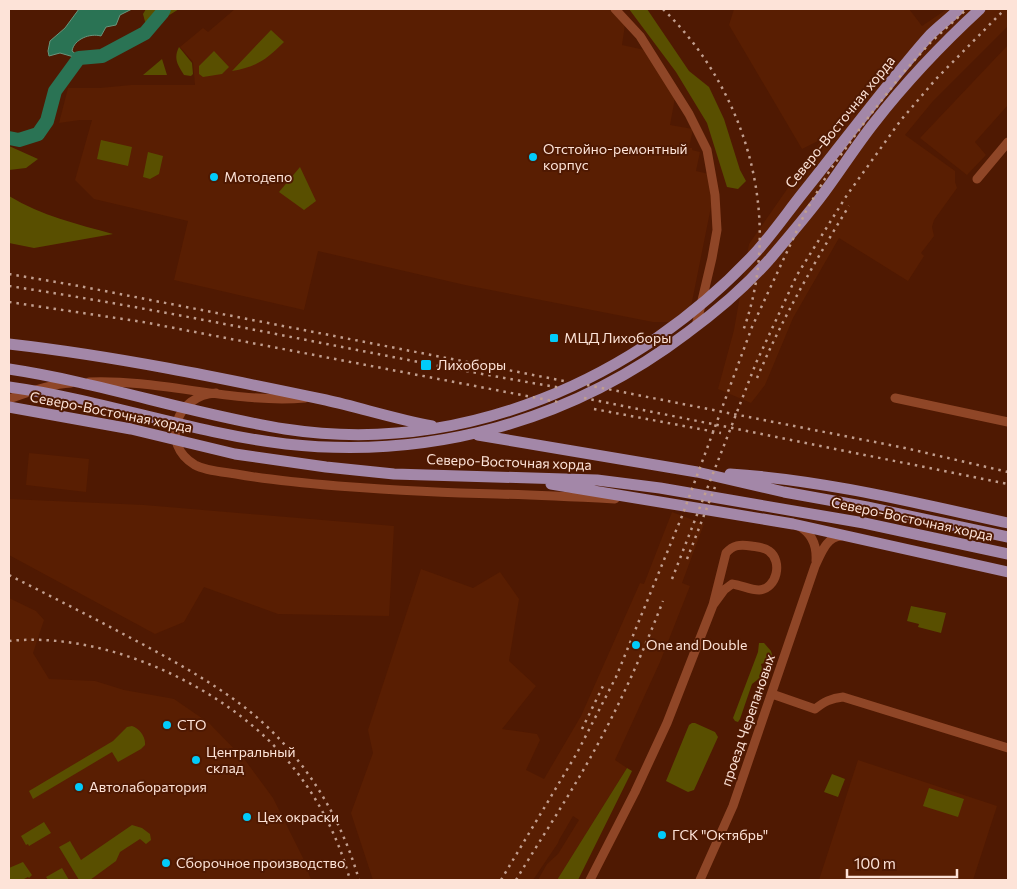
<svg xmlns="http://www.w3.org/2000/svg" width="1017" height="889" font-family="Commissioner,sans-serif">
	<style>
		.built { fill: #591e02 }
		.green { fill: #594f00 }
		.water { fill: #2a7354; stroke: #69957c }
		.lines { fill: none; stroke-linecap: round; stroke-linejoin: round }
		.river { stroke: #2a7354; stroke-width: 14 }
		.minor { stroke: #8f4627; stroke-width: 9 }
		.major { stroke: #a387a8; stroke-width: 11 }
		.rail { stroke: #c19e8f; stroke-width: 2.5; stroke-dasharray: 2.5 5; stroke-linecap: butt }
		.poi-dot { fill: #01cbf9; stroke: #4f1902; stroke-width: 2 }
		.labels { text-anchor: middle; stroke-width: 4; stroke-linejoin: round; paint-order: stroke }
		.street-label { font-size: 14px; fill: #fde3d8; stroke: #4f1902 }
		.poi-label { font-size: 14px; fill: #fde3d8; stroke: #4f1902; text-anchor: start }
	</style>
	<rect width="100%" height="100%" fill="#4f1902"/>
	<path class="built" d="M235 9H609L625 25 622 45 645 50 675 98 670 125 693 129 689 148H692V150L700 152 696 171 709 174 712 202 692 302 688 310 673 322H653L465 285 318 251 304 310 174 280 188 221 94 199 75 180 92 120H80L59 123 68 88H100L131 85H195L193 62 180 47 203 28 208 32Z
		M734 9H909L922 26 947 9H1008V26L933 101 905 135 955 171V182L957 188 934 220 932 227 934 236 921 253 924 256 908 281 839 238 793 318 765 385 751 403 718 389 734 330 749 244 822 139 802 149 729 25Z
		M1008 45V105L975 142 986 155 967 175 920 138Z
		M29 453 89 459 86 492 26 485Z
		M9 499 144 505 394 526 389 616 278 614 204 587 184 622 155 634 9 555Z
		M672 512 704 524 682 583 690 586 660 662 615 760 627 768 557 880H539V878L547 864 558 854 579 820 573 816 559 840 558 843 533 880H373L351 813 373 753 368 730 421 569 473 588 500 572 519 599 509 661 536 686 502 729 537 734 540 740 526 770 544 779 581 716 640 583 644 584Z
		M9 598 36 611 44 620 33 653 49 679 95 681 124 690 169 698 174 699 209 723 245 760 273 798 304 860 311 880H9Z
		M858 760 997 806 973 880H819Z"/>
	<path class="green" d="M146 9H179L147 29 143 14Z
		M629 9H647L689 71 709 87 724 119 740 170 746 181 738 189 727 187 707 123 676 72Z
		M271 30 284 42C266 60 256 67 232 71Z
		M179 47 192 63 193 74 191 76 184 75C178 65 173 59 179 47Z
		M214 51 229 67 222 74 203 77 199 74V66Z
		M162 59 167 75H143Z
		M101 140 132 147 128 166 97 159Z
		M9 146 38 159 26 168 9 170Z
		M148 152 163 156 159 174 150 179 143 177Z
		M300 167 316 201 304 210 279 192Z
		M9 196C42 216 77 224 113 234L34 248 9 243Z
		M911 606 946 613 941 633 918 627 919 624 907 621Z
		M759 643H764L771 651 774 662C769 664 765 662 761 664L763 672 761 677 752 684 740 719 738 722 735 721 733 718 758 652Z
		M692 723H695L715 732 718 737 694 790 688 792 666 781 689 725Z
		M132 726C139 728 146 737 145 745L141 749 118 762 112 752 33 799 29 791 113 741 127 727Z
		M627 768 632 771 578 880H557Z
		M832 774 845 779 838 797 824 792Z
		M929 788 964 799 958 817 923 806Z
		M44 822 51 833 29 846 28 844 26 845 21 836Z
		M132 825 142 828 150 834 151 840 146 844 140 839 120 852 116 861 90 880H79L59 847 70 841 81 860Z
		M23 862 32 875 29 878 28 877 22 880H9V868Z
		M62 868 69 880H48L46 877Z"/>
	<path class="water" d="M79 9H132L120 15 116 25 106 27 101 36C90 33 74 39 72 51L77 55 74 57 60 53 49 56 48 51 50 41 65 28Z"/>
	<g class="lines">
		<path class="river" d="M9 138 19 140 38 134 47 121 55 91 79 58 102 56 145 33 162 13 164 9"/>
		<path class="minor" d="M615 9 640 36 689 114 707 150 715 195 717 230 712 258 696 326
			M977 179 1008 142
			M89 382C161 379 233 404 305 398
			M216 393C176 395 159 444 195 465 206 471 223 472 236 474 269 480 303 483 338 486 391 490 444 493 497 494 536 495 576 497 615 499
			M895 398 1008 422
			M9 399C28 392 51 384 71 383
			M799 526C813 534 817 546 816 561
			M772 694 815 709C824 702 831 698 843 697L1008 748
			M590 880 635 792 667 723 713 605 726 553C733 545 740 544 751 546 757 547 764 547 769 551 783 561 777 589 759 590 750 590 741 585 732 584L724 590 713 605
			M700 880 733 806 815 566C821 554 826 537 841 536"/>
		<path class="major" d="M9 344C115 356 221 378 326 400 361 408 396 419 432 426
			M9 369C102 383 191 414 285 429 461 456 637 381 757 251 773 233 787 213 802 194 834 154 865 113 897 74 908 61 918 48 930 35 939 26 950 18 959 9
			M9 387C102 400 193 433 286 444 431 460 571 421 687 333 716 312 745 287 769 260 786 240 804 219 820 198 839 173 855 147 874 123 906 82 942 44 980 9
			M9 407 131 429 235 454 326 467 394 474 597 480 660 488 864 523 1008 554
			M478 435 697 472 784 492 867 507 1008 537
			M730 474C824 480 916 503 1008 523
			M551 484 793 524 1008 572"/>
		<path class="rail" d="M663 9C747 91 784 219 743 331
			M9 274 79 286 564 381
			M9 286C194 314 377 357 562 388
			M9 302 143 322 558 402
			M757 378C783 317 815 261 849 206
			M587 385 905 448 1008 472
			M584 398 1008 484
			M594 409 721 433
			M687 559 715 487
			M9 575C48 595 88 615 127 636 167 657 207 679 243 706 300 750 340 813 359 880
			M672 579 756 363 797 275 847 195 901 120 936 79 1005 9
			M9 641C93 632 191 673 254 727 301 767 334 821 350 880
			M582 729 604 684
			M501 880 577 753 616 677 682 516 752 327 806 211 830 170 864 123 902 74 930 43 967 9
			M516 880C540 840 566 801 589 760 618 709 642 655 663 601"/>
	</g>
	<g class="poi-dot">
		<circle cx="533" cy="157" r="5"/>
		<circle cx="214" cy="177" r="5"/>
		<rect x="549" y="333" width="10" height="10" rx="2.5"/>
		<rect x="420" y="359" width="12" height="12" rx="2.5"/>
		<circle cx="636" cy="645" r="5"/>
		<circle cx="167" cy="725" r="5"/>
		<circle cx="196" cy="760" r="5"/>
		<circle cx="79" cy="787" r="5"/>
		<circle cx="247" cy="817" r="5"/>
		<circle cx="662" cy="835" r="5"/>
		<circle cx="166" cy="863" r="5"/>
	</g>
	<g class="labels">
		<g class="street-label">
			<text transform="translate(840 122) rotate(-51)" y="5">Северо-Восточная хорда</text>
			<text transform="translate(111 412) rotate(11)" y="5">Северо-Восточная хорда</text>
			<text transform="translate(509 462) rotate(2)" y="5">Северо-Восточная хорда</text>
			<text transform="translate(912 519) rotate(12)" y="5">Северо-Восточная хорда</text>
			<text transform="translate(748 720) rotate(-71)" y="5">проезд Черепановых</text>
		</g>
		<g class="poi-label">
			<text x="543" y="154">Отстойно-ремонтный<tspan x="543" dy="16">корпус</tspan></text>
			<text x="224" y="182">Мотодепо</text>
			<text x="564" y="343">МЦД Лихоборы</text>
			<text x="437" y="370">Лихоборы</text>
			<text x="646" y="650">One and Double</text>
			<text x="177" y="730">СТО</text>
			<text x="206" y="757">Центральный<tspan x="206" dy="16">склад</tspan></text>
			<text x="89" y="792">Автолаборатория</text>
			<text x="257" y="822">Цех окраски</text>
			<text x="672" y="840">ГСК "Октябрь"</text>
			<text x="176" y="868">Сборочное производство</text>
		</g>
	</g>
	<rect width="1017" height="889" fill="none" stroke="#fde3d8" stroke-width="20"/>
	<path d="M847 869v8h110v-8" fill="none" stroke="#fde3d8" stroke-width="2.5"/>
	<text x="854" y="869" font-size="15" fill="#fde3d8" stroke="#4f1902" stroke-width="4" paint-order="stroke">100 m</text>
</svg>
